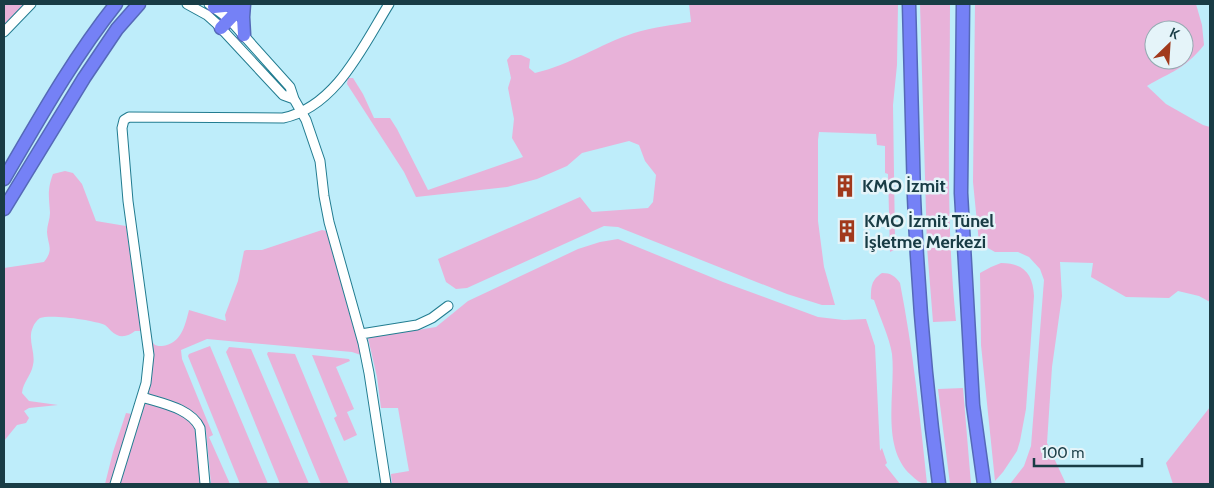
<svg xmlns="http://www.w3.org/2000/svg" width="1214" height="488" font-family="Cabin,sans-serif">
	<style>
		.green { fill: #e8b2d9; fill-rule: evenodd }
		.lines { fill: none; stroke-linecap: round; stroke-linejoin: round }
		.minor-casing { stroke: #227c90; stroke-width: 11 }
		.highway-casing { stroke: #5569b8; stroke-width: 15 }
		.minor { stroke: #fff; stroke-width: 9 }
		.highway { stroke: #7581f6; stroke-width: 12 }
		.labels { text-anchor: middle; stroke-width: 5; stroke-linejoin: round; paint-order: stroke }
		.poi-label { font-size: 18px; font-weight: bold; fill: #193c45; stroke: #e5f4f9; text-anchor: start }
	</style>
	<rect width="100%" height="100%" fill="#beedfa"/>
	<path class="green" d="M4 4H25L4 25Z
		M689 4H898L897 65 893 105 895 241 894 250 890 252 888 174 885 173V146L877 145 876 134 819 132 818 140V221L824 267 835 305H822L787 294 618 227 604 226 467 288 456 289 446 282 438 259 580 197 592 212 648 208 653 202 656 175 645 161 639 145 629 141 582 153 567 166 537 179 507 187 416 197 404 172 347 84 348 78H353L363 94 374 118H390L397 129 428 190 523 157 512 138 514 119 508 88 511 78 507 60 511 55H521L530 59 529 68 535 73C570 65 600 44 634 33 653 27 672 25 691 22Z
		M920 4H950C950 110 945 215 956 321L933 322 927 247Z
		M975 4H1196L1202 25 1204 45C1184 70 1172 71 1147 86L1166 104 1203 125 1210 127V302L1199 296 1178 291 1169 298 1126 297 1091 277 1093 263 1060 262 1062 296 1052 367 1047 443 1066 484H1010L1024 466 1031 446 1044 280 1040 269 1029 257 1018 252H995L979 243 973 182ZM1154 30H1184V60H1154Z
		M65 171 73 173 82 184 96 221 126 226 141 331H135C130 335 123 338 117 335 112 333 109 328 105 325 94 320 51 314 40 318 37 320 34 324 33 327 27 339 36 353 33 365 31 376 23 382 22 393L29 401 58 405 29 408 24 411 29 418 26 423 17 425 4 441V268L44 262C54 249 48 246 47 232 47 225 50 219 50 213 49 197 47 190 53 174Z
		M322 230 326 231 329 240 361 355 352 352 207 339 181 350 182 359 213 435 209 437 230 484H211L206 431 204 424 195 413 146 393 148 326C150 331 151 342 155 345 157 346 160 346 162 346 181 344 185 326 189 310L226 321 225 315 238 281 244 251 246 250H262Z
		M618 239 723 282 818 317 844 320 866 319 875 346 880 451 882 448 887 463 885 465 900 484H392L391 474 409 471 398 408H381L377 377 368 338 436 327 468 301 578 249 600 242Z
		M1001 263C1024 263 1033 274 1034 296L1026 409 1020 441 1017 451 1003 472 995 481 981 345 980 273 991 267Z
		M882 273C891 273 895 276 900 283 913 350 920 416 927 484 921 484 916 480 911 475 880 447 896 391 892 354 890 339 879 315 874 300L871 299C871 287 871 280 882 273Z
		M210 346 268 484H240L188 356 189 354Z
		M229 347 251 349 309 484H280L226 352Z
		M268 352 295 354 349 484H321L267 354Z
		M312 355 349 359 350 361 336 367 354 409 347 412 357 435 344 441 334 418 337 416Z
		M963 388 971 484H950L938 389Z
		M145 403C159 407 177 411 189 420 200 429 199 469 200 484H120Z
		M1210 407V484H1173L1166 463Z
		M126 413 132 414 111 484H105L113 452Z"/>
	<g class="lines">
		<defs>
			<path id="minor" d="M187 4 207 15 217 24 283 95 294 99
				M209 4 229 19 290 87 294 99 306 120 320 161 324 196 329 222 363 343 369 373 386 484
				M4 32 31 4
				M361 334 417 325 432 318 448 306
				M142 397C160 403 191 408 200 428L205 484
				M115 484 146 383 149 355 128 201 122 128 124 120 129 117 283 118C336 107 363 46 389 4"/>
			<path id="highway" d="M909 4C911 68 912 133 914 197 918 293 926 389 939 484
				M963 4 961 193 973 405 984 484
				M214 7 244 4
				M221 28 244 4
				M244 35 243 17 244 4
				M4 179C39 119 73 58 116 4
				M4 209 84 78 117 29 139 4"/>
		</defs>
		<use href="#minor" class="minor-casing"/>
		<use href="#highway" class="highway-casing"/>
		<use href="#minor" class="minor"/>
		<use href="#highway" class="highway"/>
	</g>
	<defs>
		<symbol id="building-bare" viewBox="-9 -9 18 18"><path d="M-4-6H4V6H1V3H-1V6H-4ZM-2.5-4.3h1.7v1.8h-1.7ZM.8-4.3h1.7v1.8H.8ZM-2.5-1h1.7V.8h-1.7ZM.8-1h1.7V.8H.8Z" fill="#a1391c" stroke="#e5f4f9" stroke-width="2.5" paint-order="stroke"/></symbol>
	</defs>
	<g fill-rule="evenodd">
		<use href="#building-bare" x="829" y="170" width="32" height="32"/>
		<use href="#building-bare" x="831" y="215" width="32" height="32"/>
	</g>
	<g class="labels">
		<g class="poi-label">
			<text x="862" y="192">KMO İzmit</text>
			<text x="864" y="227">KMO İzmit Tünel<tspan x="864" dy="21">İşletme Merkezi</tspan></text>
		</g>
	</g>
	<rect width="1214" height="488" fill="none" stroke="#193c45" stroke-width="10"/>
	<g transform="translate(1169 45) rotate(25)"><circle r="24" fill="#e5f4f9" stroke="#93aab1"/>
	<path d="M0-4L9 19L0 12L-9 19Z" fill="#a1391c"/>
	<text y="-8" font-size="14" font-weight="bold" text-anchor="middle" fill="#193c45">K</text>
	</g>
	<path d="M1034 458v8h108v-8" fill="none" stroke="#193c45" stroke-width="2.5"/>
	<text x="1042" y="458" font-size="15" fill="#193c45" stroke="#e5f4f9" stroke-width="4" paint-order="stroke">100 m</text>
</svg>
